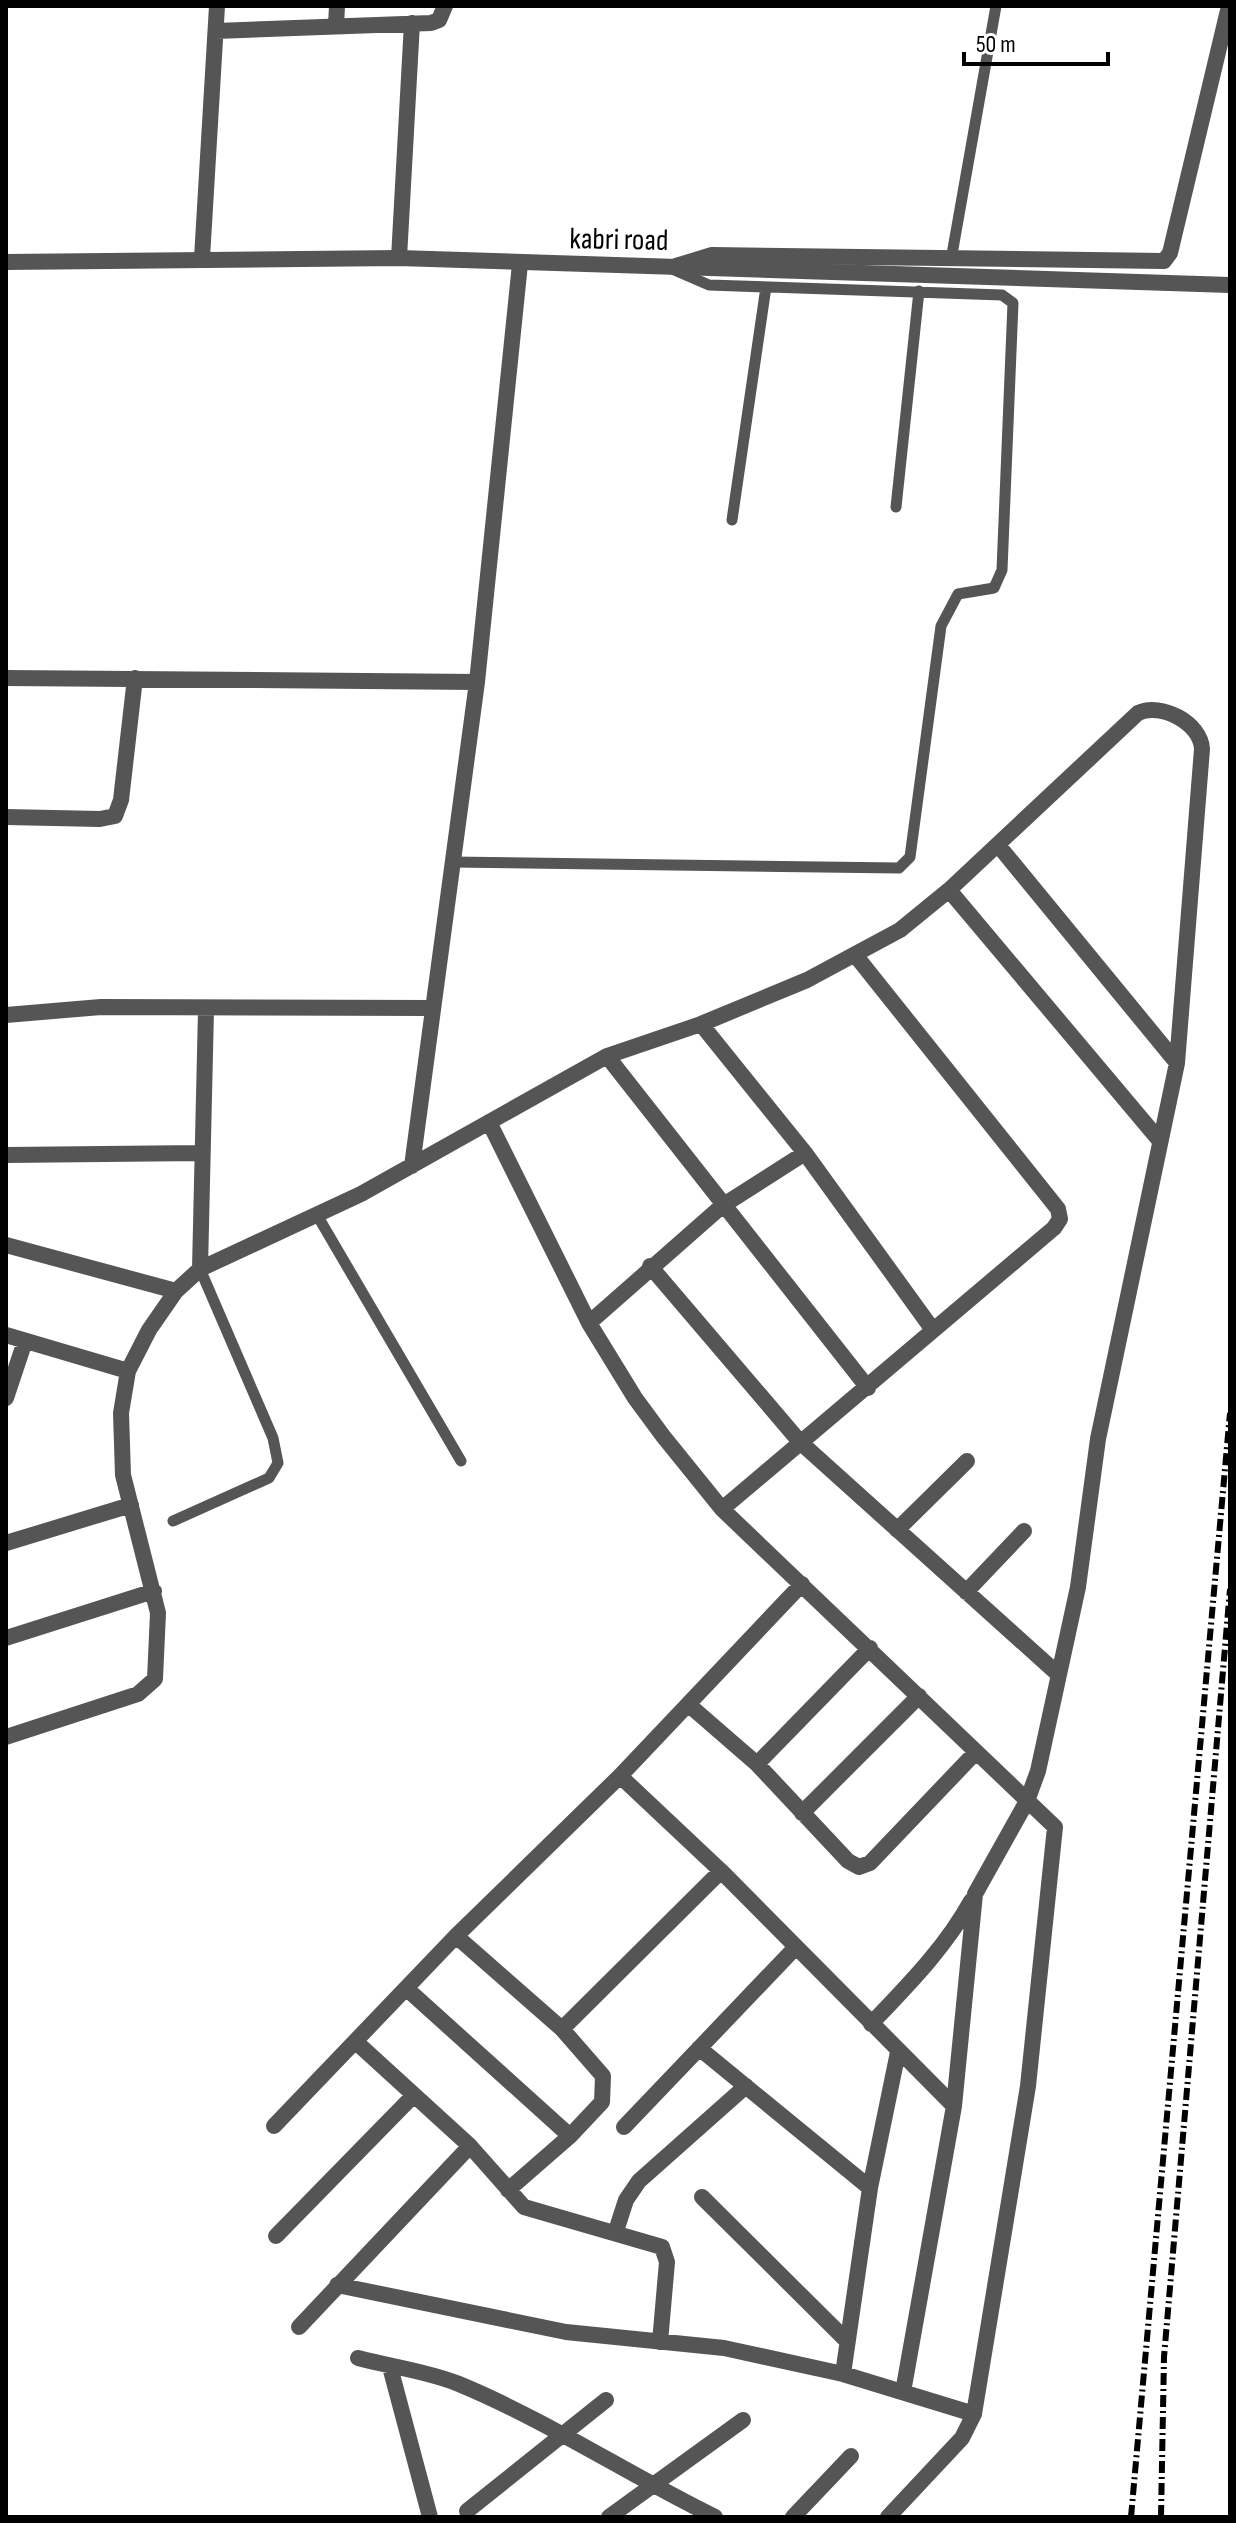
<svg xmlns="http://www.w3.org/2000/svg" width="1236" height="2523" font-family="'Sofia Sans Condensed',sans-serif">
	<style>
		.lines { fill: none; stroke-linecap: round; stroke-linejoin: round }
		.service { stroke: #555; stroke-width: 11 }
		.minor { stroke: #555; stroke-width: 16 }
		.tertiary { stroke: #555; stroke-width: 16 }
		.rail { stroke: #000; stroke-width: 6; stroke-dasharray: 12 4 2 4; stroke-linecap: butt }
		.labels { text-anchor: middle; stroke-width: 6; stroke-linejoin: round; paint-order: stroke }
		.street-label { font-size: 30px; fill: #000; stroke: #fff }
	</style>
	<rect width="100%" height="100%" fill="#fff"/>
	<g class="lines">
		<path class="service" d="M951 260 996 6
			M896 507 919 291
			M732 520 766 287
			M451 862 899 868 910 857 941 626 958 594 994 588 1002 570 1013 303 1002 295 709 285 672 269
			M317 1215 461 1461
			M173 1521 269 1478 278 1463 273 1438 200 1269"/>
		<path class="minor" d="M336 26 337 6
			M216 31 431 23 439 20 445 6
			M202 258 217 6
			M399 258 412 23
			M676 266 712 255 1164 261 1170 253 1229 6
			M6 678 477 682
			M6 817 100 819 115 816 121 800 135 678
			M998 845 1177 1063
			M949 890 1160 1141
			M6 1015 101 1007 432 1008
			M701 1024 805 1153 933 1330
			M607 1056 868 1388
			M489 1122 589 1323 635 1398 663 1436 722 1509 1055 1827 1028 2086 974 2414 962 2438 888 2517
			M6 1155 201 1153
			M412 1166 477 682 520 264
			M6 1245 176 1291
			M650 1266 800 1442 1059 1675
			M200 1269 206 1010
			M589 1323 722 1206 805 1153
			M6 1335 128 1371
			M6 1398 25 1341
			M722 1509 1054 1228 1060 1219 1058 1209 856 956
			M897 1530 967 1461
			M6 1543 131 1505
			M966 1592 1024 1531
			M6 1638 154 1591
			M689 1705 757 1764 848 1861 859 1867 870 1863 976 1752
			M6 1737 138 1694 155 1679 158 1613 123 1475 121 1413 128 1371 149 1330 176 1291 200 1269 361 1194 607 1056 701 1024 807 980 900 930 949 890 1138 713C1161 702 1201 723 1202 749L1177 1063 1098 1439 1078 1587 1038 1771 1027 1801 975 1894 954 2106 903 2392
			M757 1764 870 1648
			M620 1776 721 1871 954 2106
			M802 1813 919 1696
			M456 1936 562 2029 603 2076 602 2102 570 2136 508 2190
			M407 1989 570 2136
			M871 2024C908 1985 945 1948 971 1901
			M562 2029 721 1871
			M356 2042 470 2146 524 2207 662 2247 667 2262 660 2342
			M699 2048 870 2188
			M274 2126 456 1936 620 1776 802 1584
			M624 2127 795 1948
			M702 2197 846 2340
			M616 2231 626 2200 639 2181 746 2086
			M276 2236 413 2096
			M337 2285 566 2332 724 2348 843 2374 974 2414
			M299 2327 470 2146
			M358 2358C392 2367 427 2371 459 2384 548 2421 629 2475 715 2517
			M390 2367 430 2517
			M843 2374 870 2188 898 2052
			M467 2511 606 2400
			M609 2517 743 2420
			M793 2517 851 2456"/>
		<path class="tertiary" d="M6 262 399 258 1230 285"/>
		<path class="rail" d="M1131 2517 1230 1413
			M1161 2517 1164 2357 1230 1589"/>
	</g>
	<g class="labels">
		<g class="street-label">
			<text transform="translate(619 239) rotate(1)" y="10">kabri road</text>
		</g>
	</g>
	<rect width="1236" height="2523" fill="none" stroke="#000000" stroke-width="16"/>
	<path d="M964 52v12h144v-12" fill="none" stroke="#000000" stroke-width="4"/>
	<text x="976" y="52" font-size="24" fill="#000000" stroke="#ffffff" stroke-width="6" paint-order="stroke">50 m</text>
</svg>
